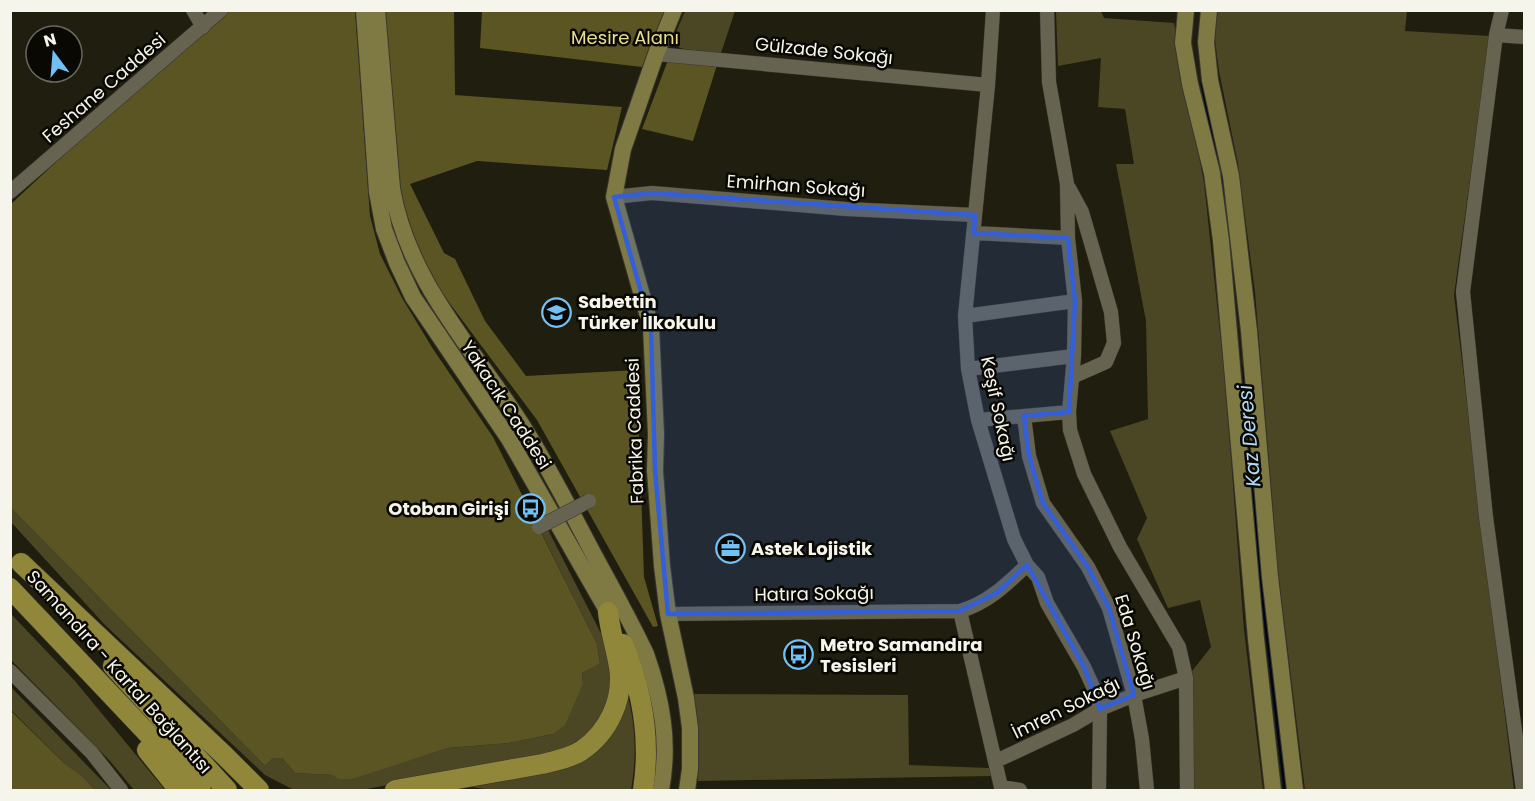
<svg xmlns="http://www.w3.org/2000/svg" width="1535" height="801" font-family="Poppins,sans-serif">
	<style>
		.green { fill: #4b4623 }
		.forest { fill: #5b5524 }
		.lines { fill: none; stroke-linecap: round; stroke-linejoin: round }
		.stream { stroke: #000714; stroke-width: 3 }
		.minor-casing { stroke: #39372f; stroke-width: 15 }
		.major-casing { stroke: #39372f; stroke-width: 18 }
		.highway-casing { stroke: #39372f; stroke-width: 21 }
		.minor { stroke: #666451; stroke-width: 14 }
		.major { stroke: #7f7944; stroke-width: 16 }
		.highway { stroke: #90873b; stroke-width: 20 }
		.minor-bridge-casing { stroke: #39372f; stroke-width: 15; stroke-linecap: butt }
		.minor-bridge { stroke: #666451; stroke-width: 14 }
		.marked { fill: #335fda; fill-opacity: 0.2; stroke: #335fda; stroke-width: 4.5; stroke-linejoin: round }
		.labels { text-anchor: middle; stroke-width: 5; stroke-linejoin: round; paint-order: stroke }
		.park-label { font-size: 18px; fill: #e9df91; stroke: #090803 }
		.street-label { font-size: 18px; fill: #f6f5eb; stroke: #090803 }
		.poi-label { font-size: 18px; font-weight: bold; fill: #f6f5eb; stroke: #090803; text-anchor: start }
		.water-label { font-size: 20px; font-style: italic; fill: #b0daf6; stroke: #090803 }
	</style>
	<rect width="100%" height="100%" fill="#201e0e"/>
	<path class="green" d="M685 11H735L720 56 680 48 674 43V37Z
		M1056 11H1101L1104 18 1174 23 1204 183 1225 379 1244 630 1263 790H1193L1189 675 1211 647 1200 600 1168 608 1137 539 1147 518 1110 431 1148 419 1146 321 1116 164H1134L1125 109 1098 107 1101 58 1058 66Z
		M1218 11H1407L1405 31 1490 36 1454 295 1514 790H1305L1278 572 1255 292 1238 164 1219 71 1214 33Z
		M528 506 540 514 611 653 612 696 595 729 563 752 361 790H294L265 775 105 625 11 522V508L265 766 273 758H282L295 773 333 775 416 758 448 748 509 743 553 734 583 684 582 673 600 662 597 644Z
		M11 614 75 681 165 790H134L110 761 11 660Z
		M10 686 111 790H95L82 776 64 763 11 710Z
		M626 690C636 724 637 755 631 790H493L471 787 534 775 575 763Z
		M693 694 908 695 909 765 989 768 991 776 698 781Z"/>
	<path class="forest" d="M226 11H355L370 216 380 254 402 298 433 349 493 437 597 644 600 663 582 673 583 684 565 725 553 734 509 743 448 748 352 779H338L333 775 295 773 282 758H273L265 766 11 508 10 205 175 51Z
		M383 11H454L455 95 622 107 607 170 477 161 410 184 444 253 455 259 485 321 526 376 637 370 644 577 658 626 653 627 537 420 442 293 414 246 401 201Z
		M482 11H667L642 67 480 48Z
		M668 60 717 65 693 141 642 129Z
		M10 710 64 763 82 776 95 790H11Z"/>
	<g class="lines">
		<path class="stream" d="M1202 83 1225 195 1232 257
			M1244 368 1261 584 1285 790"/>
		<defs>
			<path id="minor" d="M193 10 203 27
				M993 10 988 85 965 316 968 369 978 420 1014 539 1027 565 1038 577 1047 603 1084 667 1095 691 1100 709 1099 790
				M1047 10 1049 82 1067 184 1068 238 1075 301 1074 356 1069 412 1070 430 1084 474 1120 547 1179 647 1186 678 1187 790
				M1496 35 1502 10
				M656 54 988 85
				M1069 188 1082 212 1111 312 1114 343 1106 362 1072 377
				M10 192 221 10
				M614 197 652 193 846 209 975 215
				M974 233 1068 238
				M965 316 1075 301
				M968 369 1074 356
				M1024 416 1029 456 1043 503 1088 567 1109 608 1134 695 1142 739 1147 790
				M978 420 1069 412
				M960 611 1001 787 1020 790
				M668 614 960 611C988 603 1007 584 1027 565
				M10 671 92 753 121 790
				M996 761 1073 725 1100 709 1134 695 1186 678
				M1523 790 1486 517 1463 292 1496 35 1524 37"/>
			<path id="major" d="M364 10 377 192 384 229 397 263 413 297 509 439 608 612
				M377 10 392 188C408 284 478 353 527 433 551 472 572 513 593 553 611 586 630 620 646 654 662 700 670 742 661 790
				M674 10 656 54 623 149 614 197 651 327 656 434 655 471 662 566 668 614 686 698 690 728V769L687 790
				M1186 10 1183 43 1190 84 1212 173 1221 241 1256 639 1273 790
				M1209 10 1206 42 1210 80 1231 176 1249 331 1270 577 1295 790"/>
			<path id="highway" d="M21 563 224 755 259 790
				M10 588 201 790
				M623 644C643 692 651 739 643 790
				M113 666 227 790
				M147 750 179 790
				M395 790 542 764C555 761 570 758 581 751 609 732 624 699 619 667 616 648 610 631 608 612"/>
		</defs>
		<use href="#minor" class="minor-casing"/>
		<use href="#major" class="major-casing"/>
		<use href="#highway" class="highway-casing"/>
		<use href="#minor" class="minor"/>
		<use href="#major" class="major"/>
		<use href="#highway" class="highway"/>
		<defs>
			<path id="minor-bridge" d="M539 527 589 501"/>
		</defs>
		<use href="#minor-bridge" class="minor-bridge-casing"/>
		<use href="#minor-bridge" class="minor-bridge"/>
	</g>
	<path class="marked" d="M652 193 975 215 974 233 1068 238 1075 301 1069 412 1024 416 1029 456 1043 503 1088 567 1109 608 1134 695 1100 709 1084 667 1027 565 997 593 960 611 668 614 655 471 651 327 614 197Z"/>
	<defs>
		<symbol id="school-ring" viewBox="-11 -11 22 22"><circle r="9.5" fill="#090803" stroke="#71c1f5" stroke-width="1.5"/><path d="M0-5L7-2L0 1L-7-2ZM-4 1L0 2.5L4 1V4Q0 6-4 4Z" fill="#71c1f5"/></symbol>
		<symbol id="bus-ring" viewBox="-11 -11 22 22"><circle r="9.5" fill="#090803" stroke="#71c1f5" stroke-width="1.5"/><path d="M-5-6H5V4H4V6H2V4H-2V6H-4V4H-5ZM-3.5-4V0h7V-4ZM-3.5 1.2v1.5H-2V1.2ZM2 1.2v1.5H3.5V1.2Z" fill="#71c1f5"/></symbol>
		<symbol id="office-ring" viewBox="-11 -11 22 22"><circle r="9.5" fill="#090803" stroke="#71c1f5" stroke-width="1.5"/><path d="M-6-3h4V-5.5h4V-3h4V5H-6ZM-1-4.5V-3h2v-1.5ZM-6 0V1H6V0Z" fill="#71c1f5"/></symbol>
	</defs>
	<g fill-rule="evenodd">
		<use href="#school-ring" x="540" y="296" width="33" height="33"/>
		<use href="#bus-ring" x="514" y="492" width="33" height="33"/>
		<use href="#office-ring" x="714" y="532" width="33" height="33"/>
		<use href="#bus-ring" x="782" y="638" width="33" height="33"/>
	</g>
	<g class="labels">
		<g class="park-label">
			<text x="625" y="44">Mesire Alanı</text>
		</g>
		<g class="street-label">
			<text transform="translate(824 51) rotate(6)" y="6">Gülzade Sokağı</text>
			<text transform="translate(104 88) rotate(-41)" y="6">Feshane Caddesi</text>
			<text transform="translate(796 186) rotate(4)" y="6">Emirhan Sokağı</text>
			<text transform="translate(506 405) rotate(57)" y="6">Yakacık Caddesi</text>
			<text transform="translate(998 409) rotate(78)" y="6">Keşif Sokağı</text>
			<text transform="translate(635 431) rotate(-92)" y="6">Fabrika Caddesi</text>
			<text transform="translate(814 594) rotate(-1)" y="6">Hatıra Sokağı</text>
			<text transform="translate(1135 642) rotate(73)" y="6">Eda Sokağı</text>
			<text transform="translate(119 672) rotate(48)" y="6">Samandıra - Kartal Bağlantısı</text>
			<text transform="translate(1066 708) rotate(-26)" y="6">İmren Sokağı</text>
		</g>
		<g class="poi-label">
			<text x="578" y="308">Sabettin<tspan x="578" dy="21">Türker İlkokulu</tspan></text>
			<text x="509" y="515" text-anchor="end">Otoban Girişi</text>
			<text x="751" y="555">Astek Lojistik</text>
			<text x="820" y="651">Metro Samandıra<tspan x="820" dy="21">Tesisleri</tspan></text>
		</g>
		<g class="water-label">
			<text transform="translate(1249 436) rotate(-95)" y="7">Kaz Deresi</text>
		</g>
	</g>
	<rect width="1535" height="801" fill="none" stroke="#f6f5eb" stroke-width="24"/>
	<g transform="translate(54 54) rotate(344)"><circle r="28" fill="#090803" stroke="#686760" stroke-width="1.5"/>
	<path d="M0-4.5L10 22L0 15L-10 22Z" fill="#71c1f5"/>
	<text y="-9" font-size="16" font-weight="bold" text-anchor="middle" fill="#f6f5eb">N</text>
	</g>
</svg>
